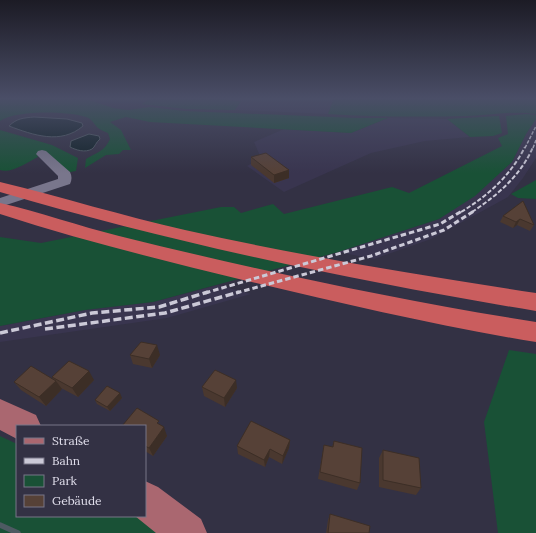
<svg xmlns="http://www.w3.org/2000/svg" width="536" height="533" font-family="Lora,serif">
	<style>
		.built { fill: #39354f }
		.green { fill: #195136 }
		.water { fill: #102127; stroke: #4e5a62 }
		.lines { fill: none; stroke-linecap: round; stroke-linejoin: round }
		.stream { stroke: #4e5a62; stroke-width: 5.5 }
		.minor { fill: #79768c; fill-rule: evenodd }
		.major { fill: #aa6770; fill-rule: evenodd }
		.highway { fill: #ca5d5e; fill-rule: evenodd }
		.rail-far3 { stroke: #cbc9d7; stroke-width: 1.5; stroke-dasharray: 3.5 1.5; stroke-linecap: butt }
		.rail-far2 { stroke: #cbc9d7; stroke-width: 2; stroke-dasharray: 4.5 2; stroke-linecap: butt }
		.rail-far1 { stroke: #cbc9d7; stroke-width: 3; stroke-dasharray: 5.5 3; stroke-linecap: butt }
		.rail { stroke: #cbc9d7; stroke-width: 3.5; stroke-dasharray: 8 3.5; stroke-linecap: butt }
		.wall { fill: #4a382f }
		.shaded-wall { fill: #3c2e26 }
		.building { fill: #564137; stroke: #3c2e26 }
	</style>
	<rect width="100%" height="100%" fill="#333144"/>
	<path class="built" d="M215 98H334L328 114 235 110 241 101Z
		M388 118 447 119 470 137 425 141 371 153 284 192 247 166 261 158 254 142 284 129 351 133Z
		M536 119V158L523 178 508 197 431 239 374 259 338 252 439 219 512 162 526 134Z
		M218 285 251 294 167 318 0 342V326L85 310 153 302Z"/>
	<path class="green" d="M0 98H84L113 108 128 110 150 107 184 111 357 118H388L351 133 150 122 126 117 110 122 121 130 131 150H123L119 154 106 155 85 168 86 159C97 152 104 152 110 139L108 133C104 131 100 130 97 127 93 123 92 119 86 117 66 111 17 110 0 121Z
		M151 98H206L241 101 235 110 186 109 142 104Z
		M334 98H536V114C512 110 490 116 466 116 420 117 373 117 328 114Z
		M527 114 536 115V119L526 134 512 162 475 196 439 219 338 252 153 302 85 310 0 326V237L41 243 221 207H234L241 213 273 204 284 214 392 187 409 193 502 146 498 138 508 134 506 116Z
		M499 116 502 133 493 136 470 137 447 119Z
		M0 130 52 145 78 158 76 171 70 172 38 154 37 155 38 157C28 162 11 174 0 170Z
		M536 180V199L518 198 511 194Z
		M509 350 536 354V533H498L484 422Z
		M0 436 17 444V516H141L164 533H0Z"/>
	<path class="water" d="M34 117 67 119 82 123 83 126C61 145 33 135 9 126 17 118 24 118 34 117Z
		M89 134 99 136 100 139C96 142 95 147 92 149 85 153 76 150 70 147L71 141Z"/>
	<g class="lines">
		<path class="stream" d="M0 525 18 533"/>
		<path class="minor" d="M42 150 46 151 70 172C72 176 72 180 70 184L0 207V198L58 179V176L36 154 38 151Z"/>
		<path class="major" d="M0 399 36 415 41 426H17V439L0 430Z
			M145 481 158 487 201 519 207 533H156L135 516H145Z"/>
		<path class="highway" d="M0 182C62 197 123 216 185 230 301 256 418 275 536 293V311C354 281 177 244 0 192Z
			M0 203C40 212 79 226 119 236 257 270 396 300 536 322V342C437 326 340 303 243 280 161 260 80 240 0 214Z"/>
		<path class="rail-far3" d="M525 148 536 126
			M533 148 536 140"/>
		<path class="rail-far2" d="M461 212C489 195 510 176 525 147
			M472 212C498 195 521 175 533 147"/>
		<path class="rail-far1" d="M205 293 440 224 462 211
			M236 293 371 256 444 230 474 211"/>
		<path class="rail" d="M45 329 165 313 239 292
			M0 333 92 313 159 307 208 292"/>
	</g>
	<path class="wall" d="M251 157 289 170V178L274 183 251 165Z
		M523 201 534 225 530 231 517 225 513 228 500 222 503 216Z
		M130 355H160L152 368 133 364Z
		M52 377 94 380 78 397 61 388 62 389 46 406 21 390 14 382 53 379Z
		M202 387 237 388 225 407 204 396Z
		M122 398 110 411 97 404 95 400Z
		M161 425 167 436 153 456 145 451V426Z
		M290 440 289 448 282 464 269 457 265 467 238 454 237 446Z
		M334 441 360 483 357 490 318 479 324 445 332 447Z
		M383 450 421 488 416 495 379 487V458Z
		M330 514 369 533H326L328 520Z"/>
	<path class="shaded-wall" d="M289 170V178L274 183V175Z
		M520 219 517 225 513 228 516 222Z
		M157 345 160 355 152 368 149 359Z
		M89 371 94 380 78 397 72 388Z
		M236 380 237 388 225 407 224 398Z
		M56 381 62 389 46 406 39 397Z
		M120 393 122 398 110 411 107 407Z
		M164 427 167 436 153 456 149 448Z
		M290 440 289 448 282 464 283 456Z
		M270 449 269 457 265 467 264 460Z"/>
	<path class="building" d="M266 153 289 170 274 175 251 157Z
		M523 201 534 225 520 219 516 222 503 216Z
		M141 342 157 345 149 359 130 355Z
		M69 361 89 371 72 388 52 377Z
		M31 366 56 381 39 397 14 382Z
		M215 370 236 380 224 398 202 387Z
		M107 386 120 393 107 407 95 400Z
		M137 408 159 421 157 423 164 427 149 448 145 446V426H122Z
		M251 421 290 440 283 456 270 449 264 460 237 446Z
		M334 441 362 448 360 483 320 472 324 445 333 447Z
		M383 450 419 458 421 488 383 480Z
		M330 514 370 526 369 533H328Z"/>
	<linearGradient id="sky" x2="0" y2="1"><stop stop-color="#1c1b25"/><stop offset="0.57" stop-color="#4a4e67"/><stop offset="1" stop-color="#4a4e67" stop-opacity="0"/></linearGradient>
	<rect width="536" height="173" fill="url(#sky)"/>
	<rect x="16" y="425" width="130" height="92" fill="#333144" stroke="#787687"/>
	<rect x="24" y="438" width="20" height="6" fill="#aa6770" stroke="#787687"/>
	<text x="52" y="445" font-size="12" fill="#e0deeb">Straße</text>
	<rect x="24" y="458" width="20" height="6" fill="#cbc9d7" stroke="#787687"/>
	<text x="52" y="465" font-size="12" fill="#e0deeb">Bahn</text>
	<rect x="24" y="475" width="20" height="12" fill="#195136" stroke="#787687"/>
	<text x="52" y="485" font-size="12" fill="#e0deeb">Park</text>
	<rect x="24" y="495" width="20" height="12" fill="#564137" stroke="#787687"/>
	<text x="52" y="505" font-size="12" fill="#e0deeb">Gebäude</text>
</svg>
